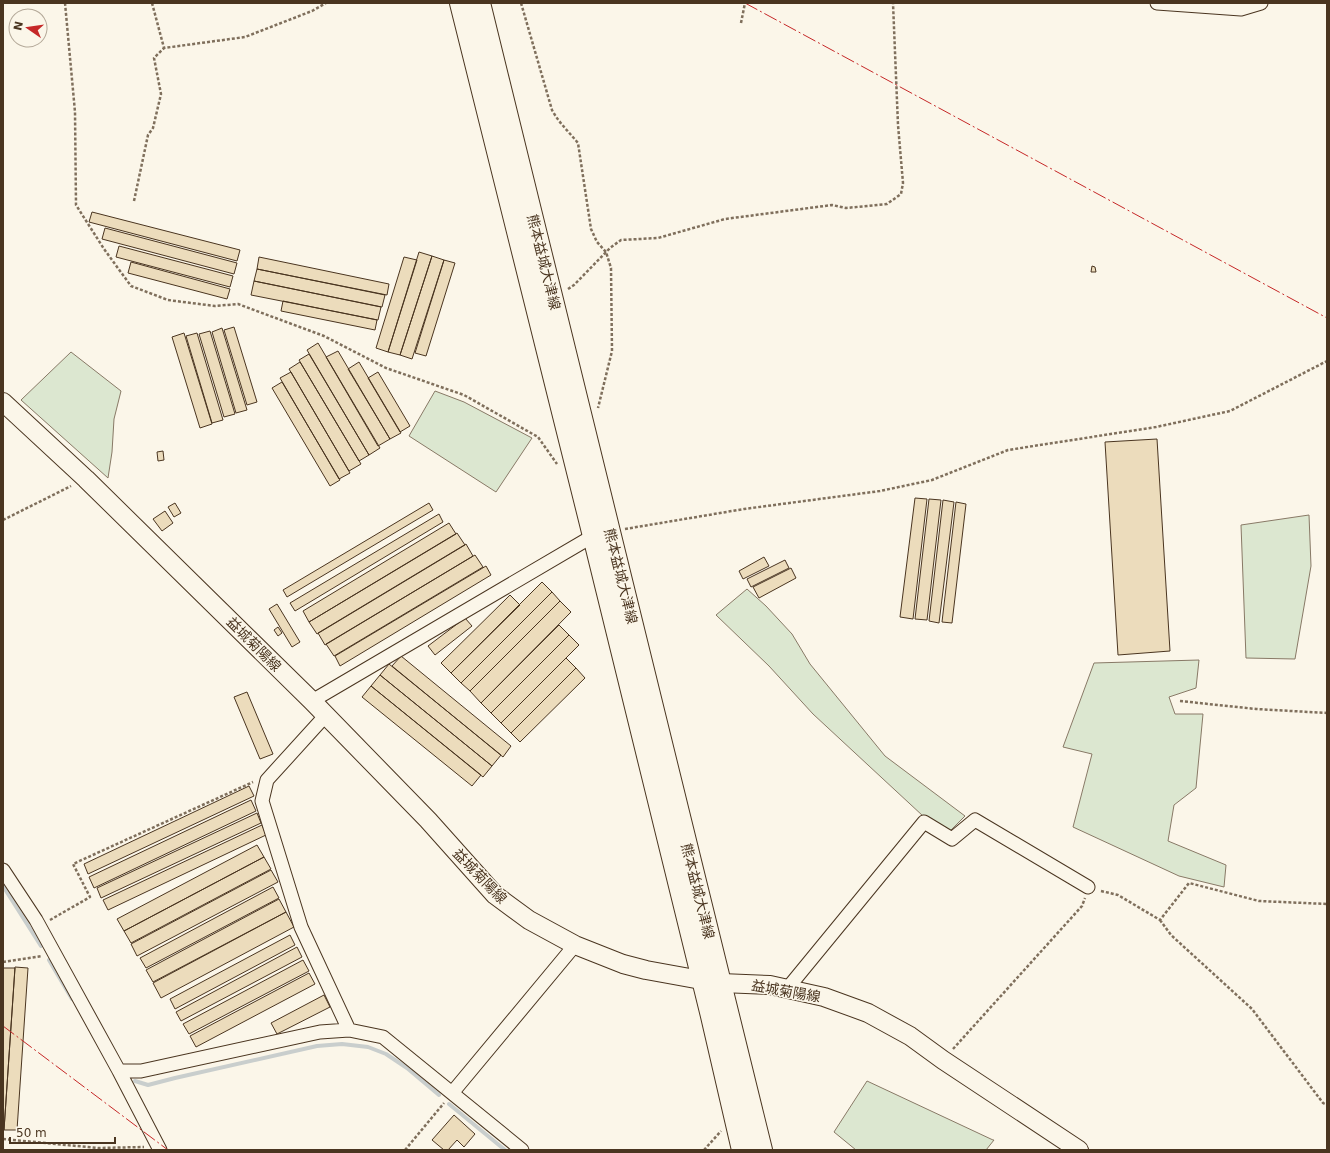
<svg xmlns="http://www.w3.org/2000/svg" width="1330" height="1153" font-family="'DejaVu Sans','Noto Sans JP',sans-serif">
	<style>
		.green { fill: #dce7d0; stroke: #887966 }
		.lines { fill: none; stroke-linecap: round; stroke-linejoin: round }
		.stream { stroke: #c9cecd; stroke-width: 4 }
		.building { fill: #ecdcbc; stroke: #4a3520 }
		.minor-casing { stroke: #4a3520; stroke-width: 15 }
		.secondary-casing { stroke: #4a3520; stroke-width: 20 }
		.primary-casing { stroke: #4a3520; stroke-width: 22 }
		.path { stroke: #7f6f5c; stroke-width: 2.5; stroke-dasharray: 3 2; stroke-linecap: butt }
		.minor { stroke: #fbf6e9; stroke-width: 13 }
		.secondary { stroke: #fbf6e9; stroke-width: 18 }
		.primary { stroke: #fbf6e9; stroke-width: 20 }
		.power { stroke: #c62828; stroke-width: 1; stroke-dasharray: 14 3 2 3; stroke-linecap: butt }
		.labels { text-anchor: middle; stroke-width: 3; stroke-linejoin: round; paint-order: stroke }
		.street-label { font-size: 14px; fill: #4a3520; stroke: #fbf6e9 }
	</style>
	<rect width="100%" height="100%" fill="#fbf6e9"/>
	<path class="green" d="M71 352 121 391 114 419 112 452 108 478 21 400Z
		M435 391 464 402 532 438 496 492 409 436Z
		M1309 515 1311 566 1295 659 1246 658 1241 525Z
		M747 589 766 606 792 634 810 664 885 756 965 816 948 833 923 816 813 714 769 666 716 615Z
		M1199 660 1196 688 1169 697 1175 714H1203L1196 788 1174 805 1168 841 1226 865 1224 887 1179 876 1073 827 1092 754 1063 747 1094 663Z
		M867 1081 993 1140H994L986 1150H856L834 1132Z"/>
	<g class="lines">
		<path class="stream" d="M3 886 41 946
			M49 960 72 999
			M135 1081 148 1085 175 1078 317 1046 342 1044 368 1047 386 1054 407 1068 439 1095
			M449 1104 505 1150"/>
	</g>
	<path class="building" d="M92 212 240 250 237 261 89 222Z
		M105 228 237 263 234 274 102 239Z
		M119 246 233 276 230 287 116 257Z
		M419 252 432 256 400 355 388 352Z
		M432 256 444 260 412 359 400 355Z
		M259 257 389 284 387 295 257 269Z
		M404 257 417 260 388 352 376 348Z
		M444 260 455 263 426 356 415 353Z
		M131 262 230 289 227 299 128 273Z
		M1092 266 1095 267 1096 272H1091Z
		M257 269 385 295 382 307 254 281Z
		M254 281 381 307 378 320 251 295Z
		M283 301 377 320 375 330 281 311Z
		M234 327 257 402 247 405 224 330Z
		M222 328 247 410 236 413 212 332Z
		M210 331 235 414 224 417 199 334Z
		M184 333 212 424 200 428 172 337Z
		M197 333 223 420 212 423 186 336Z
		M318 343 380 448 369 455 307 350Z
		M338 351 390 439 378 446 326 357Z
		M309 354 369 455 359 461 299 360Z
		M300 362 361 464 349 471 289 369Z
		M359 362 401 433 390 439 348 369Z
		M291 372 350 473 339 479 280 378Z
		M378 372 410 426 400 432 368 378Z
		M282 382 340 480 330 486 272 388Z
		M1157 439 1170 651 1118 655 1105 442Z
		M163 451 164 460 158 461 157 452Z
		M915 498 927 499 913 619 900 617Z
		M929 499 941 500 927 620 915 619Z
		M943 500 954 502 939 623 929 621Z
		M956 502 966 504 952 623 942 622Z
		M175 503 181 513 174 517 168 507Z
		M429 503 433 510 287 597 283 590Z
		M165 511 173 523 162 531 153 519Z
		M439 514 443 522 295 611 290 603Z
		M449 523 456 534 309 622 303 611Z
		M457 533 465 545 317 634 309 622Z
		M466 544 473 556 325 645 318 633Z
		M475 555 483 567 334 656 326 644Z
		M764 557 769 566 743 579 739 571Z
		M785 560 789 568 751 587 747 579Z
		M486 566 491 575 340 666 335 656Z
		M791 568 796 578 759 598 753 587Z
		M542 582 552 592 461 683 451 673Z
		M552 592 560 601 470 691 461 683Z
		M510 595 520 605 451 673 441 663Z
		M560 601 571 612 481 703 470 691Z
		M277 604 300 642 292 647 269 609Z
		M465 618 472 626 435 655 428 646Z
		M559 625 569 635 491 713 481 703Z
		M278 627 282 633 278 636 274 630Z
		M569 635 579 645 501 723 491 713Z
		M401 656 511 746 503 757 392 666Z
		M566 658 576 668 511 733 501 723Z
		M389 664 501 755 492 766 380 675Z
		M576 668 585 678 520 742 511 733Z
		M380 675 492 766 483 777 371 686Z
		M371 686 481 775 472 786 362 697Z
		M247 692 273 754 260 759 234 697Z
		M249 786 254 796 88 874 84 864Z
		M251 800 256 811 94 888 89 877Z
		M257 813 261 823 101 898 97 888Z
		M262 825 266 835 108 910 103 900Z
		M257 845 264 857 124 931 117 919Z
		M264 857 271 869 131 943 124 931Z
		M271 870 278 882 137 956 131 944Z
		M273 887 279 898 146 968 140 958Z
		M279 899 286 912 153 982 146 970Z
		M286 912 294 927 161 998 153 983Z
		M290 935 295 945 175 1009 170 999Z
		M297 947 302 957 181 1021 176 1012Z
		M303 960 309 971 189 1034 183 1024Z
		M15 967 28 968 17 1130H4Z
		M3 968H15L4 1130H3Z
		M309 973 315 984 196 1047 190 1036Z
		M324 995 330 1007 277 1034 271 1023Z
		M454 1115 475 1134 464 1147 457 1140 448 1150H444L432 1140Z"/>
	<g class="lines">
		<defs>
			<path id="minor" d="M1157 3 1241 9 1261 3
				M312 701 593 536
				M326 715 267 780 262 801 301 927 349 1030
				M3 870 36 920 119 1071 160 1150
				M787 989 924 822 952 839 975 820 1088 887
				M119 1071H141L320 1032 349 1030 383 1037 522 1150
				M452 1093 575 945"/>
			<path id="secondary" d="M3 402 86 479 312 701 428 820 495 895 529 920 575 945 623 964 646 970 701 980 721 983 770 985 824 997 868 1013 910 1036 943 1060 1079 1150"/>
			<path id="primary" d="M460 3 593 536 711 1016 742 1150
				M480 3 762 1150"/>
		</defs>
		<use href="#minor" class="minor-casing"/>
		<use href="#secondary" class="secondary-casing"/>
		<use href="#primary" class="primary-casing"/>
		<path class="path" d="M65 3 75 112 76 205 104 249 131 286 168 300 215 306 238 304 324 336 386 368 464 395 538 437 557 464
			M152 3 164 48 245 37 312 11 326 3
			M521 3 552 110C559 123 569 132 578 143L591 229 597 242 606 252 611 268 612 351 598 408
			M741 23 745 3
			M134 201 148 135 153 128 161 94 154 58 164 48
			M568 289 574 285 610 248 621 240 658 238 725 219 832 205 846 208 887 204 901 194 903 183 898 125 893 3
			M3 520 71 486
			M625 529 744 509 880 491 932 480 1008 450 1156 427 1230 411 1327 361
			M1180 701 1256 709 1327 713
			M1101 891 1118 895 1160 920 1189 883 1259 901 1327 904
			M50 920 90 897 73 864 253 782
			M1160 920 1171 935 1252 1009 1323 1103 1327 1105
			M3 962 42 956
			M953 1049 1082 906 1085 898
			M3 1139 98 1148 144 1147
			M405 1150 444 1103
			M704 1150 721 1131"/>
		<use href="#minor" class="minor"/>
		<use href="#secondary" class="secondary"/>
		<use href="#primary" class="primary"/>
		<path class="power" d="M745 3 1327 318
			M3 1026 168 1150"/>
	</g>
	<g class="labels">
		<g class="street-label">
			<text transform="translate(544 262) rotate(76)" y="5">熊本益城大津線</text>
			<text transform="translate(621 576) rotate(76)" y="5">熊本益城大津線</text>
			<text transform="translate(254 644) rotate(45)" y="5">益城菊陽線</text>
			<text transform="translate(480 876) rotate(46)" y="5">益城菊陽線</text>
			<text transform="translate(698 891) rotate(76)" y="5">熊本益城大津線</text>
			<text transform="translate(786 991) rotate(10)" y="5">益城菊陽線</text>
		</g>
	</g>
	<rect width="1330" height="1153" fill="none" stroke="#4a3520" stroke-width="8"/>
	<g transform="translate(28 28) rotate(283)"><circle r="19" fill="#fbf6e9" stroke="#b4a999"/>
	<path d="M0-3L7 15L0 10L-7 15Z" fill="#c62828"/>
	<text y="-6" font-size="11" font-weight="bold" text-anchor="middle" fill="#4a3520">N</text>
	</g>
	<path d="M10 1137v6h105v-6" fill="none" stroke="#4a3520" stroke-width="2"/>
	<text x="16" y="1137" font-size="12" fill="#4a3520" stroke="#fbf6e9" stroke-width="3" paint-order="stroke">50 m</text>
</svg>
